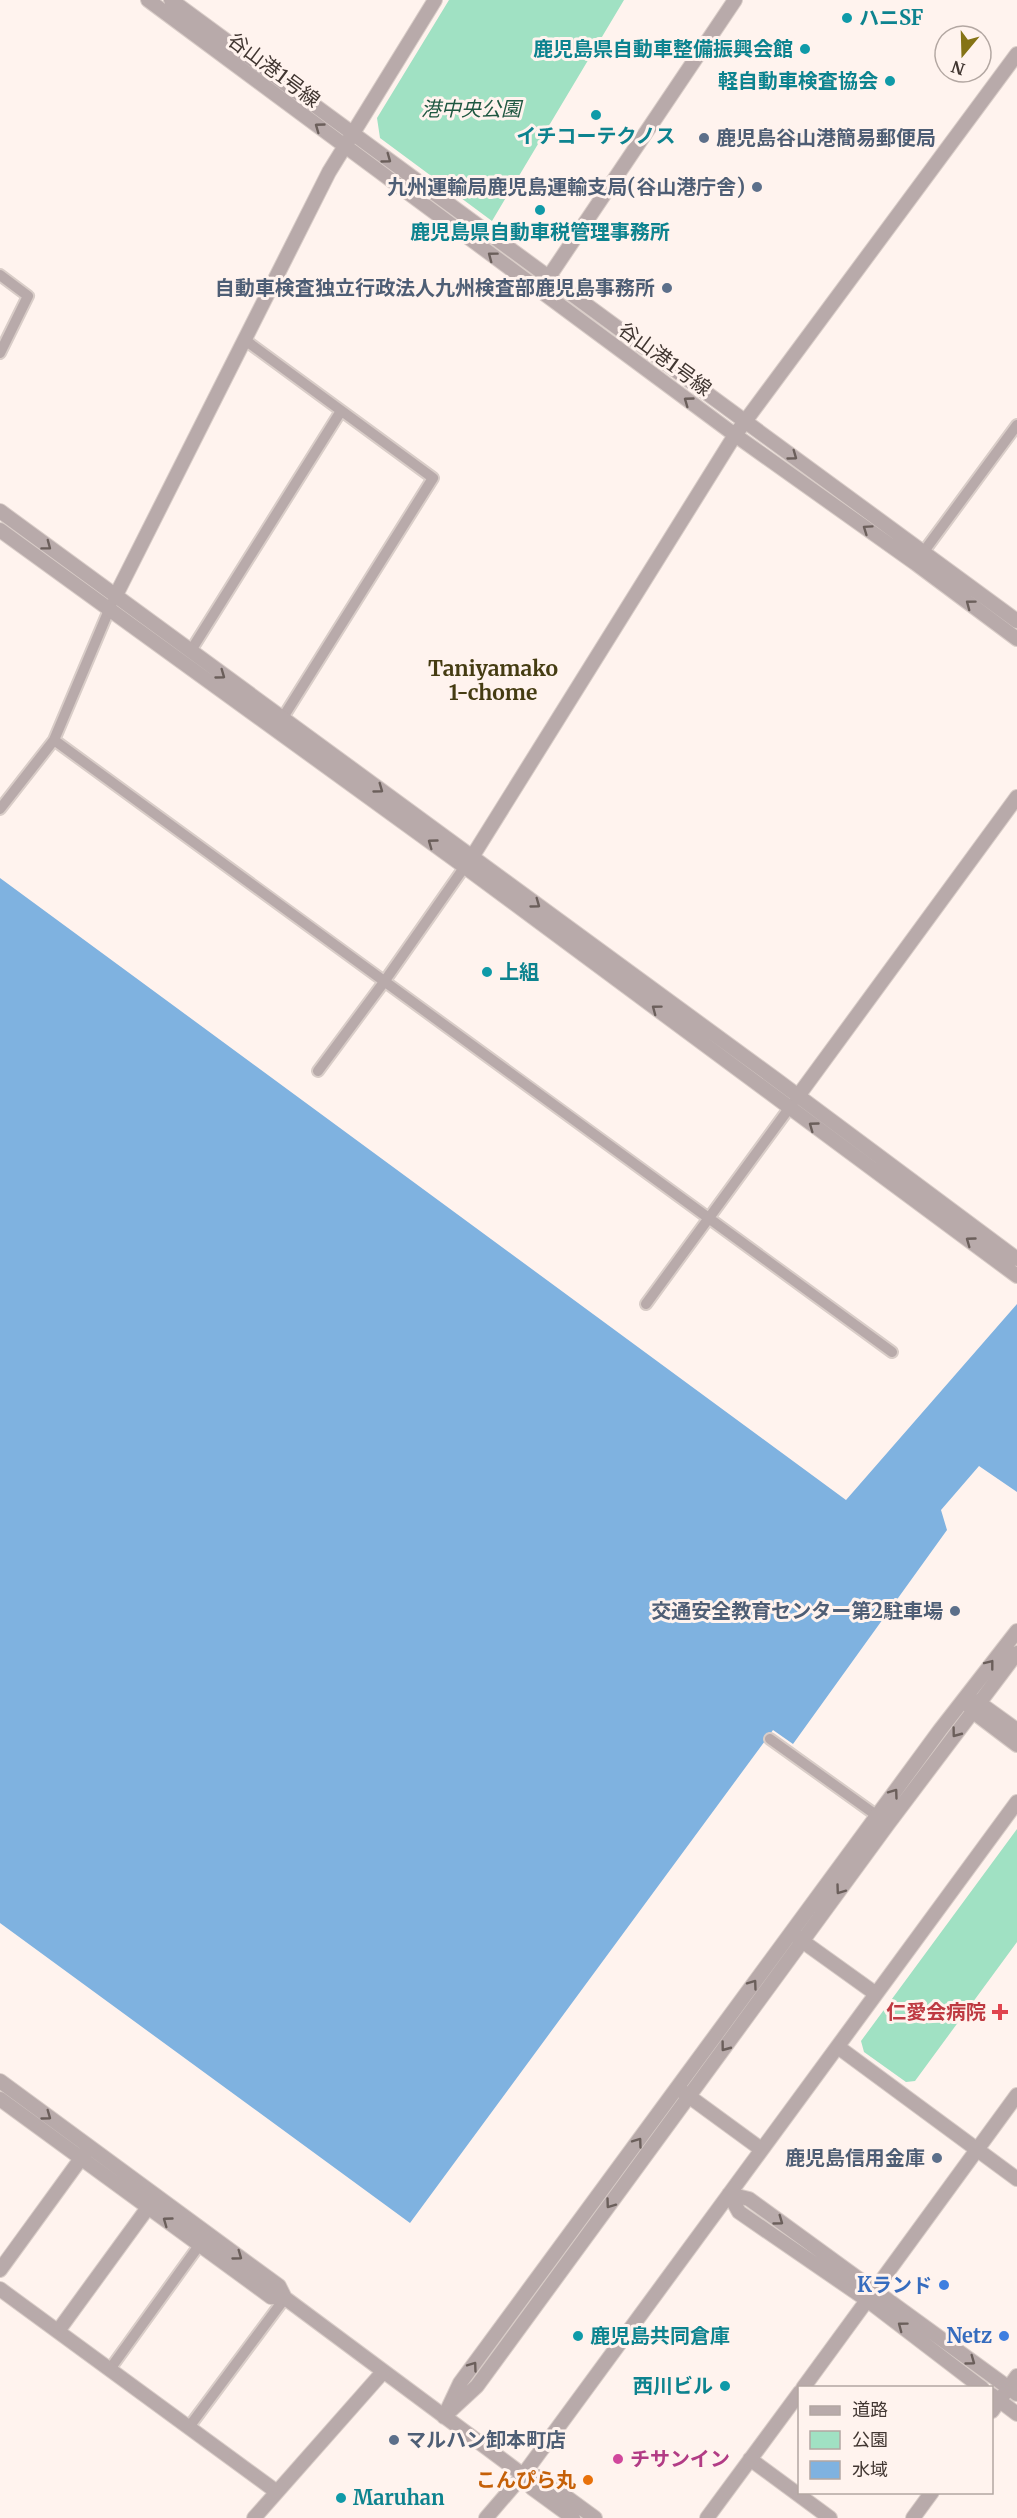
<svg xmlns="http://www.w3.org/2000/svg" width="1017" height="2518" font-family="Merriweather,'Noto Sans JP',serif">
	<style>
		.green { fill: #a0e1c3 }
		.water { fill: #7fb2e0 }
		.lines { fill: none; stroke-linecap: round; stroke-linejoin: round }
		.minor-casing { stroke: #d9cdc8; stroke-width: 14 }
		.tertiary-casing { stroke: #d9cdc8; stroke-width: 16 }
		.minor { stroke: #b8aaaa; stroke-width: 10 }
		.tertiary { stroke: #b8aaaa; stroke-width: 14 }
		.oneway { stroke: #6b5f5b }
		.culture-dot { fill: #0f9aa8; stroke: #fff3ee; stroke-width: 2 }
		.service-dot { fill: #5c6f8a; stroke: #fff3ee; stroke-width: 2 }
		.health-dot { fill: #e0444e; stroke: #fff3ee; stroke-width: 2 }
		.shop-dot { fill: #3f7fe0; stroke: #fff3ee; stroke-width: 2 }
		.hotel-dot { fill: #d1479c; stroke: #fff3ee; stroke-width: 2 }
		.food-dot { fill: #e8710a; stroke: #fff3ee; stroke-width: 2 }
		.labels { text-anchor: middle; stroke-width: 6; stroke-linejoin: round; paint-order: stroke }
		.culture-label { font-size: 20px; font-weight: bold; fill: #0d838f; stroke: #fff3ee; text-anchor: start }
		.street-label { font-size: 20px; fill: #413631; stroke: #fff3ee }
		.park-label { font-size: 20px; font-style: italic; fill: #1f5741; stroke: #fff3ee }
		.service-label { font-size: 20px; font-weight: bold; fill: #4e5e75; stroke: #fff3ee; text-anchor: end }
		.health-label { font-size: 20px; font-weight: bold; fill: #be3a42; stroke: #fff3ee; text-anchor: end }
		.shop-label { font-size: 20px; font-weight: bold; fill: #366cbe; stroke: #fff3ee; text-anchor: end }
		.hotel-label { font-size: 20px; font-weight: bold; fill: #b23c85; stroke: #fff3ee; text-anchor: start }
		.food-label { font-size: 20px; font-weight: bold; fill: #c56008; stroke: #fff3ee; text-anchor: end }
		.neighbourhood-label { font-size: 21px; font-weight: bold; fill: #453c12; stroke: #fff3ee }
	</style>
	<rect width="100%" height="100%" fill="#fff3ee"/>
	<path class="green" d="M449 0H624L492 221 380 138 377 118Z
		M1017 1829V1942L915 2081 906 2082 864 2052 861 2041Z"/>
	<path class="water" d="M0 878 846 1500 1017 1304V1492L979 1466 941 1510 947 1530 793 1744 773 1730 410 2223 0 1923Z"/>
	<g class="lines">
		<defs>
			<path id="minor" d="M0 275 28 296 0 353
				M245 340 433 478 282 719
				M919 558 1017 425
				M190 652 341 411
				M54 740 892 1352
				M0 809 54 740 112 603
				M318 1071 384 982 468 862
				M646 1304 793 1103
				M770 1739 883 1820
				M110 2369 203 2240
				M189 2427 285 2298"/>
			<path id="tertiary" d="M148 0 735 435 915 563 1017 639
				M171 0 1017 621
				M544 284 735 0
				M0 511 774 1078 1017 1259
				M0 530 465 867 1017 1276
				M115 597 329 172 435 0
				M472 857 735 435 1017 54
				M798 1096 1017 797
				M970 1700 978 1702 1017 1730
				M968 1703 972 1711 1017 1745
				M798 1938 876 1994
				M838 2047 1017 2179
				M0 2081 279 2286 285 2298 523 2475 532 2488 573 2518
				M683 2092 761 2149
				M0 2099 271 2297 285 2298
				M729 2194 749 2199 1017 2394
				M729 2194 739 2212 867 2300 982 2388
				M0 2270 85 2153
				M0 2289 277 2492
				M58 2331 152 2202
				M803 2388 1017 2095
				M992 2395 1017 2414
				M451 2410 477 2386 888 1824 1017 1653
				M992 2411 1017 2376
				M444 2417 460 2383 940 1730 1017 1631
				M750 2459 830 2518
				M523 2475 539 2477 595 2518
				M254 2518 383 2372
				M486 2518 523 2475 1017 1802
				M707 2518 800 2392
				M913 2518 932 2492"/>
		</defs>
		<use href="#minor" class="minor-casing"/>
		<use href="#tertiary" class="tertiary-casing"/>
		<use href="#minor" class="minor"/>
		<use href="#tertiary" class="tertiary"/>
	</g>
	<defs><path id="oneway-chevron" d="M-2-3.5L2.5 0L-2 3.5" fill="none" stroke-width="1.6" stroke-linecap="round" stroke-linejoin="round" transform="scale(1.5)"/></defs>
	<g class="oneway">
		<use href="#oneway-chevron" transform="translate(319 127) rotate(-144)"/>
		<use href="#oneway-chevron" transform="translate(387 159) rotate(36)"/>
		<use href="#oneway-chevron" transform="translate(492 256) rotate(-143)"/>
		<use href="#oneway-chevron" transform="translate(688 401) rotate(-144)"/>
		<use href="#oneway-chevron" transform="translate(793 456) rotate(36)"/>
		<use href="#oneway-chevron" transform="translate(867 529) rotate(-145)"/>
		<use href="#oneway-chevron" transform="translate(47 546) rotate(37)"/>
		<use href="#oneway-chevron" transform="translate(970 604) rotate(-143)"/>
		<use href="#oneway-chevron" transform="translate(221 675) rotate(36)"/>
		<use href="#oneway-chevron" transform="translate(379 789) rotate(36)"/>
		<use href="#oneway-chevron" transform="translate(432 843) rotate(-144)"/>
		<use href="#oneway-chevron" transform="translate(536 904) rotate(36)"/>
		<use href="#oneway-chevron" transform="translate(656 1009) rotate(-143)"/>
		<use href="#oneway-chevron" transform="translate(813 1126) rotate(-144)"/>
		<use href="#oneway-chevron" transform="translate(970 1241) rotate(-144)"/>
		<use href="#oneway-chevron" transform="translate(990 1664) rotate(-52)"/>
		<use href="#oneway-chevron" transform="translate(956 1733) rotate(127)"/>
		<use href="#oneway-chevron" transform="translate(894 1793) rotate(-54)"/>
		<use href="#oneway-chevron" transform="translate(840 1890) rotate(126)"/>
		<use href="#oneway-chevron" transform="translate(753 1984) rotate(-54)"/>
		<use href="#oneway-chevron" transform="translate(725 2047) rotate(127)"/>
		<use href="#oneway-chevron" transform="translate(47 2116) rotate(36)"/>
		<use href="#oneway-chevron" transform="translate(638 2142) rotate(-54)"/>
		<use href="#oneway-chevron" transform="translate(610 2204) rotate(126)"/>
		<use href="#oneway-chevron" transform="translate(167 2221) rotate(-144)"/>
		<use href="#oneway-chevron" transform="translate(779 2221) rotate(36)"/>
		<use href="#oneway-chevron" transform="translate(238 2256) rotate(36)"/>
		<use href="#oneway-chevron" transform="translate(902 2326) rotate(-143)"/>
		<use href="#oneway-chevron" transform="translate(971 2361) rotate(36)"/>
		<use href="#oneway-chevron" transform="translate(473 2366) rotate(-54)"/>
	</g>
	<g class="culture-dot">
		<circle cx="847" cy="18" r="6"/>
		<circle cx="805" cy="49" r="6"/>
		<circle cx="890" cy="81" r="6"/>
		<circle cx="596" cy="115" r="6"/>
		<circle cx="540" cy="210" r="6"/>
		<circle cx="487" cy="972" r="6"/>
		<circle cx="578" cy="2336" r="6"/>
		<circle cx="725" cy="2386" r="6"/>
		<circle cx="341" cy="2498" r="6"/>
	</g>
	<g class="service-dot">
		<circle cx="704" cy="138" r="6"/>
		<circle cx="757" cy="187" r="6"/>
		<circle cx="667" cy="288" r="6"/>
		<circle cx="955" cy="1611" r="6"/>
		<circle cx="937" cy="2158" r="6"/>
		<circle cx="394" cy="2440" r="6"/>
	</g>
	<path class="health-dot" d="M997 2003h6v6h6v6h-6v6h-6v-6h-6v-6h6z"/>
	<g class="shop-dot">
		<circle cx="944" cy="2285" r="6"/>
		<circle cx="1004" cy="2336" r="6"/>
	</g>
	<circle class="hotel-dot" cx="618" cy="2459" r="6"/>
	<circle class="food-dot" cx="588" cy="2480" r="6"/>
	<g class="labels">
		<g class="culture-label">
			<text x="859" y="25">ハニSF</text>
			<text x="793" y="56" text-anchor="end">鹿児島県自動車整備振興会館</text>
			<text x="878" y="88" text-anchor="end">軽自動車検査協会</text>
			<text x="596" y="143" text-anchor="middle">イチコーテクノス</text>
			<text x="540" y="239" text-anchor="middle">鹿児島県自動車税管理事務所</text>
			<text x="499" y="979">上組</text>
			<text x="590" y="2343">鹿児島共同倉庫</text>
			<text x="713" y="2393" text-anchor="end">西川ビル</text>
			<text x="353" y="2505">Maruhan</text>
		</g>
		<g class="street-label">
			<text transform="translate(274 70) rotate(37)" y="7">谷山港1号線</text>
			<text transform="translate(665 359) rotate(36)" y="7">谷山港1号線</text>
		</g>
		<g class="park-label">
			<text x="471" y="116">港中央公園</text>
		</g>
		<g class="service-label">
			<text x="716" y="145" text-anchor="start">鹿児島谷山港簡易郵便局</text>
			<text x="745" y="194">九州運輸局鹿児島運輸支局(谷山港庁舎)</text>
			<text x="655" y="295">自動車検査独立行政法人九州検査部鹿児島事務所</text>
			<text x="943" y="1618">交通安全教育センター第2駐車場</text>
			<text x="925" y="2165">鹿児島信用金庫</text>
			<text x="406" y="2447" text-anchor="start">マルハン卸本町店</text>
		</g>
		<g class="health-label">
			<text x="986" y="2019">仁愛会病院</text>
		</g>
		<g class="shop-label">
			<text x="932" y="2292">Kランド</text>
			<text x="992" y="2343">Netz</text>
		</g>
		<g class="hotel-label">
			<text x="630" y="2466">チサンイン</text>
		</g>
		<g class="food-label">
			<text x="576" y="2487">こんぴら丸</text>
		</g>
		<g class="neighbourhood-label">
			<text x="493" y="676">Taniyamako<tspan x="493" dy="24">1-chome</tspan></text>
		</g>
	</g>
	<rect x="798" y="2386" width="195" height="108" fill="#fff3ee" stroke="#b3a7a2" stroke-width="1.5"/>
	<rect x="810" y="2406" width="30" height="9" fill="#b8aaaa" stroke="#b3a7a2" stroke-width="1.5"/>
	<text x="852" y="2416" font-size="18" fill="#413631">道路</text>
	<rect x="810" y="2431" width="30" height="18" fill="#a0e1c3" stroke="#b3a7a2" stroke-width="1.5"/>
	<text x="852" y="2446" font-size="18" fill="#413631">公園</text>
	<rect x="810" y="2461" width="30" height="18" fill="#7fb2e0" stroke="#b3a7a2" stroke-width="1.5"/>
	<text x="852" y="2476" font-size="18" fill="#413631">水域</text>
	<g transform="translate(963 54) rotate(199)"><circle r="28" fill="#fff3ee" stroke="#b3a7a2" stroke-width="1.5"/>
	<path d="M0-4.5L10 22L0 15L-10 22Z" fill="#857315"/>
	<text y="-9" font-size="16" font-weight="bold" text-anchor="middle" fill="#413631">N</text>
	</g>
</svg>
